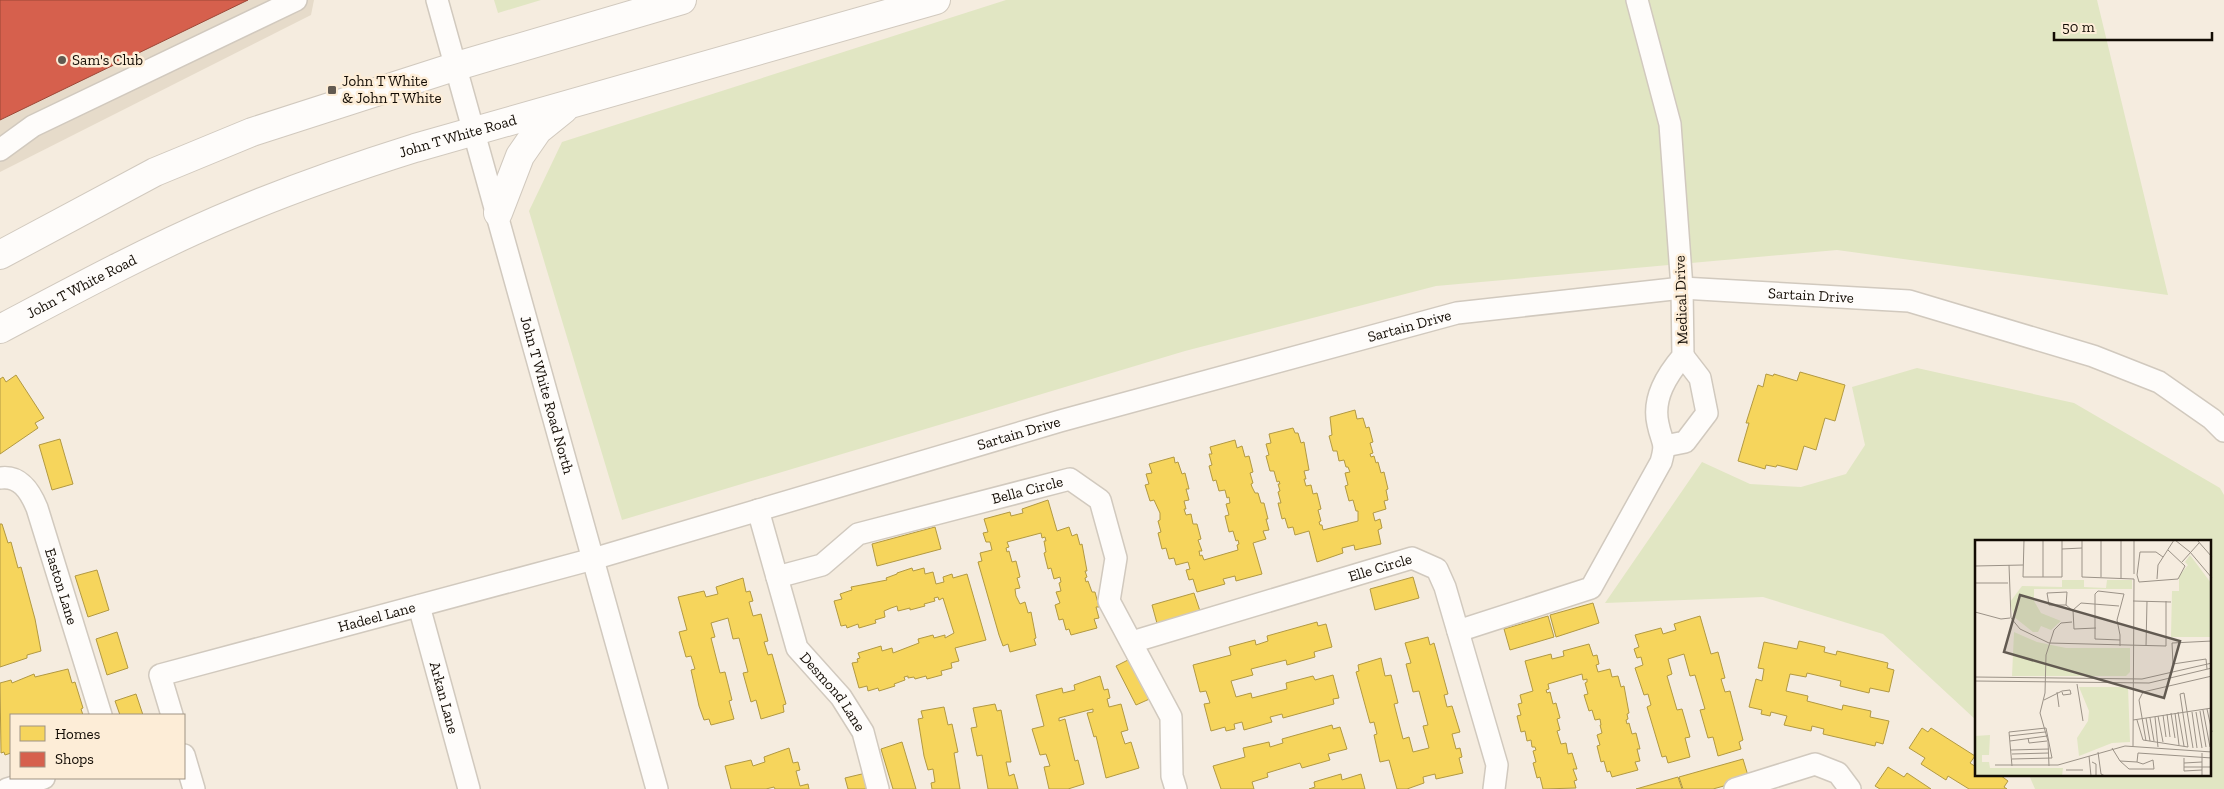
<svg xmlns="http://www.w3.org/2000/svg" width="2224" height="789" font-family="'Zilla Slab',serif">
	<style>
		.commercial { fill: #e6dbca }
		.green { fill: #e1e6c3 }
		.homes { fill: #f6d55c; stroke: #b29942 }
		.shops { fill: #d6604d; stroke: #9c4737 }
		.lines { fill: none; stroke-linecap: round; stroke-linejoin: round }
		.minor-casing { stroke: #d1c9be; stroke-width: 24 }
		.major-casing { stroke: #d1c9be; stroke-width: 30 }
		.minor { stroke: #fefcfa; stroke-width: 21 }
		.major { stroke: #fefcfa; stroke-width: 28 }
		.poi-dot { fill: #625a51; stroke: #fdedd7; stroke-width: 2 }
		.labels { text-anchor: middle; stroke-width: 5; stroke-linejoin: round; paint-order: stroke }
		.poi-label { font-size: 15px; fill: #130c04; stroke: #fdedd7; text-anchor: start }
		.street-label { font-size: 15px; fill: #130c04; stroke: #fdedd7 }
		.inset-road { fill: none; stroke: #9b9287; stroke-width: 1 }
		.view { fill: #625a51; fill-opacity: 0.15; stroke: #625a51; stroke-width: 2.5 }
		.inset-edge { fill: none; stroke: #130c04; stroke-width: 2.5 }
	</style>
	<rect width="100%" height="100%" fill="#f5ecdf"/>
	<path class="commercial" d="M0 0H314L311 15 0 172Z"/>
	<path class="green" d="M494 0H541L498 13Z
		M1006 0H2097L2168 295 1837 250 1436 286 1185 351 622 520 529 211 562 142Z
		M1917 368 2074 403 2220 488 2224 495V789H2035L2029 775H2210V542H1976V720L1883 634 1763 597 1605 603 1702 462 1750 484 1801 487 1846 474 1865 445 1852 387Z"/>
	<path class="homes" d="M1800 372 1845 385 1835 421 1825 418 1816 450 1804 446 1797 470 1777 465 1776 467 1766 465 1765 469 1738 461 1749 423H1746L1758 385 1763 387 1766 374 1773 376 1774 374 1797 381Z
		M16 375 44 418 35 423 38 428 0 454V379L3 377 6 382Z
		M1355 410 1357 419 1363 418 1366 428 1369 427 1373 442 1370 443 1373 453 1370 454 1371 457 1374 456 1376 463 1378 462 1381 473 1384 472 1388 489 1386 490 1388 500 1384 501 1386 509 1373 513 1375 521 1380 519 1382 528 1378 530 1381 544 1355 550 1354 545 1342 548 1343 553 1317 562 1309 531 1295 535 1293 527 1288 528 1285 518 1282 519 1278 503H1281L1278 492 1280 491 1278 484H1280L1279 481 1277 482 1274 471H1270L1266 456 1269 455 1266 444 1271 443 1269 434 1293 428 1295 433H1298L1301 443 1304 442 1309 470 1304 471 1306 479H1304L1306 486 1311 485 1313 494 1317 493 1321 509 1318 510 1321 521 1319 522 1320 525H1322L1323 530 1358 521V511H1356L1353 500 1349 501 1345 486 1348 485 1345 473 1350 472 1348 467H1346L1344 460 1339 461 1337 451H1333L1329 436 1332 435 1330 417Z
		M60 439 73 484 52 490 39 445Z
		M1235 440 1237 448 1242 446 1245 457 1249 456 1253 472 1250 473 1253 483 1251 484 1252 487 1255 493H1258L1261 503H1264L1268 519H1266L1269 530 1263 531 1266 539 1253 543 1262 574 1236 581 1235 576 1223 579 1225 584 1197 592 1193 579 1189 580 1186 570 1190 569 1188 562 1176 565 1174 558 1169 559 1166 548 1162 549 1158 533 1161 532 1158 521 1160 520V513L1154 500 1150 501 1145 485 1149 484 1146 474 1152 473 1149 464 1174 457 1175 463 1178 462 1182 474 1185 473 1189 489H1186L1189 500 1184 501 1186 509H1184L1186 515 1191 514 1193 524H1197L1201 539 1198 540 1202 551H1199L1200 556 1202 555 1204 560 1238 550 1237 545 1239 544 1238 540 1236 541 1233 531 1229 532 1225 516 1229 515 1226 504 1230 503 1229 497 1227 498 1225 490 1219 491 1216 480 1213 481 1209 466 1212 465 1209 454H1212L1210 447Z
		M1048 500 1057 531 1069 527 1072 536 1077 534 1080 545 1082 544 1087 571H1085L1087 577 1085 578 1086 582 1088 581 1092 592H1095L1099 607H1096L1099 618 1094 619 1097 628 1071 635 1069 629 1066 630 1063 619 1059 620 1055 605 1060 603 1056 592 1061 591 1059 583 1061 582 1060 577 1054 579 1051 568 1048 569 1044 553 1046 552 1044 541H1046L1045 537 1042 538 1041 533 1007 542 1009 547 1006 548 1007 552 1009 551 1012 562 1016 561 1020 577 1017 578 1020 588 1015 589 1016 596 1020 604 1025 602 1028 613 1031 612 1036 638 1034 639 1036 645 1010 652 1008 644 1003 646 999 635 978 562 982 561 980 553 992 550 990 542H986L983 533 988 532 984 519 1010 512 1011 516 1023 513 1022 509Z
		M0 524H2L8 543 11 542 18 568 21 567 35 619 41 651 27 655V658L0 667Z
		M935 527 941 549 877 566 872 544Z
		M912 568 913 571 924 568 925 574 933 572 936 584 944 582 943 577 952 574 953 578 967 574 986 640 955 648 959 661 951 663 952 668 941 671 942 675 927 679 926 676 915 679 914 677 908 678V676L904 677 905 680 894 684 895 686 879 691 878 688 868 691 867 686 859 688 852 663 858 662 857 659 860 658 858 653 881 646 882 651 892 648 893 653 919 643 918 639 933 635 934 638 945 635V638L954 633 943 598 939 600 938 597 934 598 935 601 924 604 925 606 910 610V608L898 611 897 606 891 608 884 611 885 617 875 620 876 623 859 628 858 624 847 628 846 625 841 626 834 601 842 599 840 594 852 590 851 587 887 580 886 578 897 574V573Z
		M97 570 109 610 88 617 75 576Z
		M1413 577 1419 598 1375 610 1370 589Z
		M743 578 746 592 750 591 753 601 749 602 753 616 761 614 768 641 764 642 768 655 772 654 786 704 783 705 784 712 761 719 756 700 751 702 743 673 748 672 739 638 733 639 728 618 711 623 715 637 711 638 720 673 725 672 732 700 729 701 734 719 711 725 709 719 704 720 699 706 691 670 695 669 691 656 686 657 679 632 687 630 678 597 704 591 706 597 718 594 716 587Z
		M1194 593 1201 614 1158 627 1152 605Z
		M1593 603 1599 623 1556 637 1550 615Z
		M1548 616 1554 637 1510 650 1504 629Z
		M1700 616 1711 654 1718 652 1725 678 1721 679 1725 692 1730 691 1743 740 1739 742 1741 749 1718 756 1713 737 1708 738 1700 710 1705 709 1695 675 1690 676 1684 654 1668 659 1672 674 1667 676 1677 710 1682 709 1690 737 1685 738 1690 757 1668 763 1666 756 1662 757 1647 707 1651 705 1648 694 1644 695 1635 668 1643 665 1641 657 1637 658 1634 649 1639 647 1635 635 1661 628 1663 634 1676 630 1674 624Z
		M1317 622 1318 626 1326 624 1332 647 1314 652 1315 657 1287 665 1286 660 1251 669 1253 675 1231 681 1236 697 1251 693 1252 698 1287 689 1286 683 1313 676 1315 680 1333 675 1339 698 1333 699 1334 704 1283 718 1282 714 1270 717 1272 722 1244 730 1242 722 1234 724 1235 729 1226 731 1225 727 1211 731 1204 704 1210 703 1206 691 1200 692 1193 665 1231 655 1229 647 1255 640 1256 645 1268 641 1267 636Z
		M117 632 128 668 107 675 96 639Z
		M1428 637 1430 645 1434 643 1448 694 1444 695 1447 707 1452 706 1460 732 1452 734 1456 749 1460 748 1462 757 1459 758 1463 773 1436 779 1435 774 1423 777 1424 783 1407 789H1397L1389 760 1380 762 1374 735 1377 734 1374 722 1370 723 1356 672 1359 671 1358 665 1381 658 1385 676 1391 675 1398 703 1394 704 1403 739 1409 737 1413 752 1429 748 1423 726 1428 725 1419 691 1413 692 1406 664 1411 663 1405 643Z
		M1799 641 1825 647 1824 652 1836 655 1837 651 1888 663 1887 668 1894 670 1889 692 1870 688 1869 693 1840 686 1841 681 1807 673 1806 677 1790 674 1786 691 1808 696 1807 701 1842 710 1843 705 1871 711 1870 717 1889 721 1883 744 1876 742 1875 746 1823 734 1824 729 1812 726 1811 731 1784 725 1787 716 1771 712 1770 716 1761 714 1762 710 1749 707 1756 679 1762 681 1764 669 1758 668 1764 642 1797 649Z
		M1589 644 1593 656 1597 655 1599 664 1596 665 1598 672 1610 669 1612 677 1618 676 1621 687 1624 686 1629 713 1627 714 1628 719 1626 720 1627 724 1629 723 1632 734 1636 733 1640 749H1637L1640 761 1635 762 1638 770 1612 777 1610 771 1607 772 1604 761 1601 762 1597 746 1600 745 1597 735 1602 733 1600 725H1601L1600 719 1595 720 1592 710 1589 711 1584 695 1588 694 1585 683 1587 682V679L1583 680 1582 674 1548 684 1549 689 1546 690 1547 693 1550 692 1553 704 1556 703 1560 718 1557 719 1560 730 1557 731 1561 744 1566 743 1568 754 1572 753 1577 769H1573L1577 780 1574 781 1576 788 1543 789 1540 777 1537 778 1533 763 1536 762 1533 751 1536 750 1535 747H1532L1531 740 1527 741 1525 731 1521 732 1517 716 1521 715 1518 704 1522 703 1520 695 1533 691 1525 661 1551 654 1552 659 1564 656 1563 651Z
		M1134 657 1154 697 1136 705 1116 666Z
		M68 669 72 683 75 682 83 708 81 709 83 715H11V753L5 755 4 752 1 753 0 683 11 680 12 683 34 674 35 677Z
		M1100 676 1104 690 1108 689 1110 698 1107 699 1109 707 1121 704 1128 730 1121 732 1125 744 1131 742 1139 768 1106 778 1096 736 1094 737 1087 713 1093 712V709L1059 718V721L1065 719 1075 761 1078 760 1084 784 1068 789H1049L1044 767 1050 766 1046 754 1040 755 1032 729 1044 726 1036 695 1062 688 1063 693 1075 690 1074 685Z
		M136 694 143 715H120L115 701Z
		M995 704 997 711 1001 710 1011 762H1006L1009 776 1014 774 1018 789H988L982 755 977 756 971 728 977 727 973 708Z
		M944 707 948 725 952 724 958 752 954 753 960 789H932L931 783 935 782 933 769 928 770 924 756 918 719 923 718 921 711Z
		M1332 725 1333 729 1340 727 1347 749 1328 754 1330 760 1302 768 1300 763 1267 773 1268 777 1252 782 1254 789H1221L1213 766 1245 757 1243 748 1269 742 1270 747 1283 743 1282 739Z
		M1922 728 1928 732 1931 728 1975 756 1970 763 1976 767V775H2000L2008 781 2004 787 2007 789H1969L1948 776 1946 780 1921 764 1925 758 1909 748Z
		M902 742 916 789H893L881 749Z
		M789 748 793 763 798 762 800 770 796 771 800 786 808 784 809 789H775L774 787 766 789H731L725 766 751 760 753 766 765 762 764 757Z
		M1743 759 1749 779 1713 789H1683L1679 777Z
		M1888 767 1904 777 1907 773 1931 789H1880L1875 786Z
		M866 773 871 789H848L845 778Z
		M1341 774 1342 780 1361 774 1365 789H1309L1315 787 1314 782Z
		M1678 777 1682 789H1636Z"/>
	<path class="shops" d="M0 0H248L0 120Z"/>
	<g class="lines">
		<defs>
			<g id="minor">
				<path id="s1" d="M437 0 657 789"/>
				<path d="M0 150 33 126 296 0"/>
				<path d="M1665 446 1685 442 1707 413 1700 378 1683 356"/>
				<path id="s2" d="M0 478C20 475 30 491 37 508L101 715"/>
				<path id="s3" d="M758 510 797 648 841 697 863 732 878 789"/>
				<path id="s4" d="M777 577 822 565 858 534 1070 479 1100 500 1116 558 1109 601 1171 717 1172 776 1176 789"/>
				<path id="s5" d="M419 606 469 789"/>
				<path d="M1458 631 1591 588 1661 462C1667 441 1662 444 1658 424 1652 398 1667 375 1683 356L1682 288 1670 124 1637 0"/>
				<path id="s6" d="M1132 642 1412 558 1437 569 1445 587 1497 765 1494 789"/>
				<path id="s7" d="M172 715 160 675 593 559 1060 421 1457 313 1682 288 1909 301 2093 356 2159 382 2212 419 2224 431"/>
				<path d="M184 755 194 789"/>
				<path d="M7 789 44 778"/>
				<path d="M1735 789 1815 764 1838 773 1850 789"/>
			</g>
			<g id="major">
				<path d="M498 213 520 156 538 130 564 109"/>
				<path d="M0 255 155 172 252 132 457 66 682 0"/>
				<path id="s8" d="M0 329C72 291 144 252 218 220 283 192 348 169 415 148L936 0"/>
			</g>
		</defs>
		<use href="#minor" class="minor-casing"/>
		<use href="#major" class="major-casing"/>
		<use href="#minor" class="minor"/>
		<use href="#major" class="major"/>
	</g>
	<g class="poi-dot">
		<circle cx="62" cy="60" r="5"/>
		<rect x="327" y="85" width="10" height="10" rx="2.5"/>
	</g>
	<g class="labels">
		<g class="poi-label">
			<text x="72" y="65">Sam's Club</text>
			<text x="342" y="86">John T White<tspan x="342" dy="17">&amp; John T White</tspan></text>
		</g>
		<g class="street-label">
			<text dy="5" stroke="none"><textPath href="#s8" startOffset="498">John T White Road</textPath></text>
			<text dy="5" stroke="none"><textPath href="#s8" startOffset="92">John T White Road</textPath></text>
			<text dy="5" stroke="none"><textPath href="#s7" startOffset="1744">Sartain Drive</textPath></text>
			<text transform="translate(1681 300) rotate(-92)" y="5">Medical Drive</text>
			<text dy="5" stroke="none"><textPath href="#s7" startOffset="1339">Sartain Drive</textPath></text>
			<text dy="5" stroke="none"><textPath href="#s1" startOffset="410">John T White Road North</textPath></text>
			<text dy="5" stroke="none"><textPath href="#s7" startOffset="934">Sartain Drive</textPath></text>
			<text dy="5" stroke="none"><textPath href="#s4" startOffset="269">Bella Circle</textPath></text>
			<text dy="5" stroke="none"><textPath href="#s6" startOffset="259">Elle Circle</textPath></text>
			<text dy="5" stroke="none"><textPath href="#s2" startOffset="134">Easton Lane</textPath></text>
			<text dy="5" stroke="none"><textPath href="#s7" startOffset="266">Hadeel Lane</textPath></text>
			<text dy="5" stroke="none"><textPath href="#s3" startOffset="200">Desmond Lane</textPath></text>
			<text dy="5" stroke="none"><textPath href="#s5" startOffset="95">Arkan Lane</textPath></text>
		</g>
	</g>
	<g transform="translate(1975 540)">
		<rect width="236" height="236" fill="#f5ecdf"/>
		<path d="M215 15 236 43V97H196L197 51H204V36L213 25 210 22ZM87 40H109V47L131 48 132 40H157V49H59V61L66 73 86 81 76 90 66 86 63 92H58L39 77 35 62 47 46 87 47ZM39 92 62 102 91 108H155V132L151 136H37ZM104 147H153L155 202 137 203 104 216 102 198 113 181 114 171ZM15 195 14 215H7V222H14L15 228H88L87 236H0V196Z" fill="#e1e6c3"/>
		<path class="inset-road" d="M49 0 48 37H87V0M107 0V37L159 39 158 206M200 0 215 12 237 38M222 0 237 17M87 9 107 8M188 17 181 12H165L162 35 164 42 203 39 210 26 193 10M207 22 224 3M34 25 36 78 45 89 74 103 191 106V61M0 26 48 25M159 34V0M68 37V0M126 37V0M146 38V0M182 39 183 25 199 0M0 43H33M158 61 196 62M91 65 92 52 72 53 74 65H91L97 70M0 72 26 79 35 78M121 88 99 89 98 70 106 63 144 66M145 106V95L142 80 149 54 123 51 120 54V99L145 100M171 106 172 61M232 129 231 119 198 124 197 103 237 101M0 137 167 139 237 123M0 141 174 143 237 128M102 144 108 181M82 152 84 167M69 160 87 151 95 150 96 154 88 155 87 152M232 169 237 192M228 170 235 207M225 171 231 207M203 172 209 206M217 172 222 208M221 172 227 208M196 173 200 198M200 173 204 205M192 174 195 197M188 175 191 197M183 176 188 202M180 177 183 207M171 178 175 201M175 178 179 201M158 180 237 168M162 180 168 200 213 207 205 154 209 153 218 208M34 196 70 192M53 198 54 203 72 201M35 201 72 196M171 201 164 160 168 152 237 136M137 208 145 221 162 222 163 213 237 218M36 210 74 209M123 212 126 234 130 236M227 213V236M37 214 74 213M114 216 116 236M209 218V231L227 230M145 221 154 229H179L178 220 168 224 162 222M117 222 121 224V236M209 223 227 222M20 225H83L150 206 237 212M37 226 34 192 71 188 77 218 37 219M74 226 73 201 65 173 70 153 71 115 79 90 86 83 97 82M209 227H237M91 230H108"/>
		<path class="view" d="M45 55 205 101 189 158 29 112Z"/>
		<rect width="236" height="236" class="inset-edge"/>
	</g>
	<rect x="10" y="714" width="175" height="65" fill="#fdedd7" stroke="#9f9383"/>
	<rect x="20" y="726" width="25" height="15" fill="#f6d55c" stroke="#9f9383"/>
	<text x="55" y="739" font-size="15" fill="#130c04">Homes</text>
	<rect x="20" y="752" width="25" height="15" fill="#d6604d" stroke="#9f9383"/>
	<text x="55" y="764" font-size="15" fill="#130c04">Shops</text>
	<path d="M2054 32v8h158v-8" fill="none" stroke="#130c04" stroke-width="2.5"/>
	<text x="2062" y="32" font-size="15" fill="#130c04" stroke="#fdedd7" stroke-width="4" paint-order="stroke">50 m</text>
</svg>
